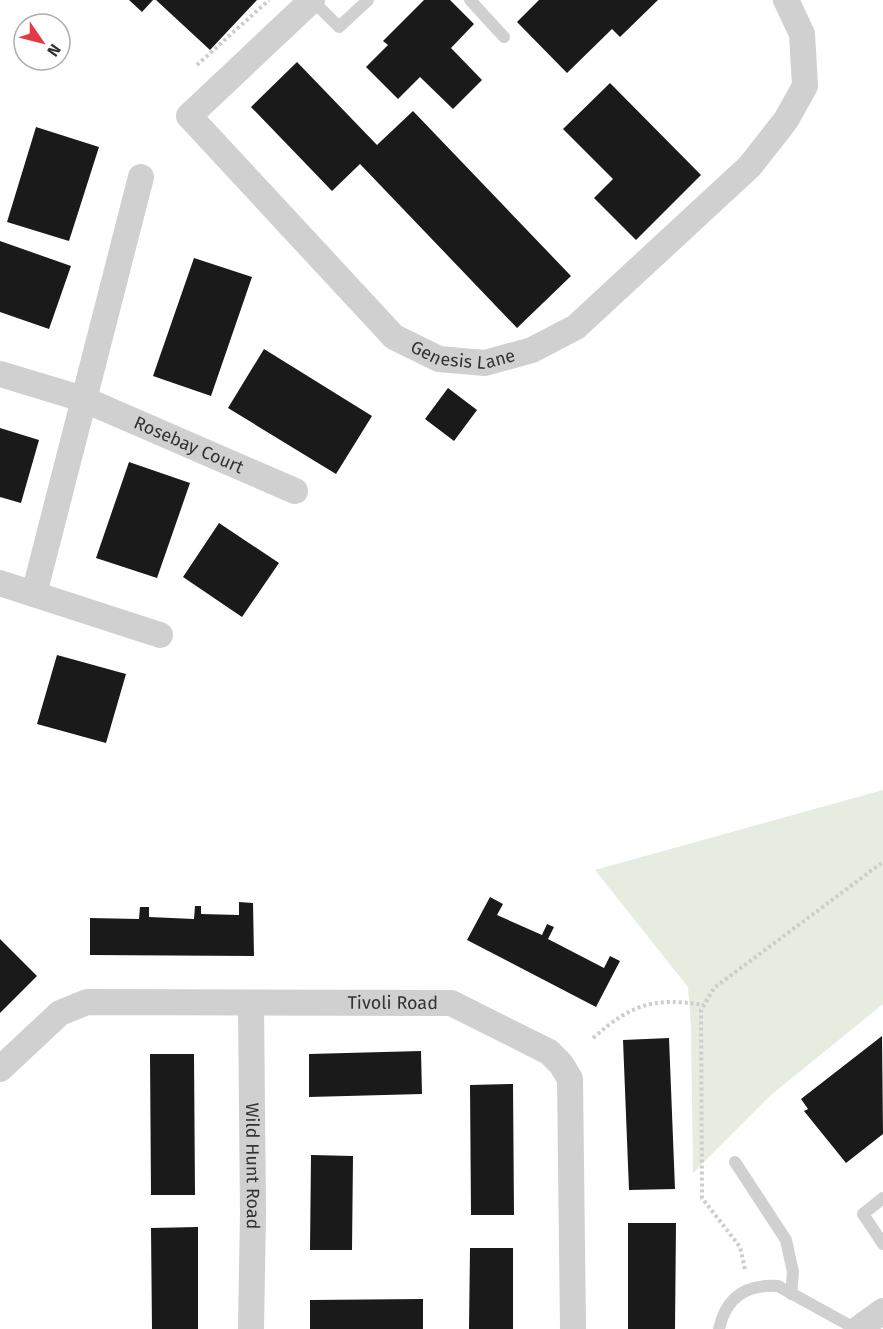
<svg xmlns="http://www.w3.org/2000/svg" width="883" height="1329" font-family="'Fira Sans',sans-serif">
	<style>
		.green { fill: #e6ecdf }
		.building { fill: #1a1a1a }
		.lines { fill: none; stroke-linecap: round; stroke-linejoin: round }
		.path { stroke: #cdcdcd; stroke-width: 4; stroke-dasharray: 3 3; stroke-linecap: butt }
		.service { stroke: #d0d0d0; stroke-width: 12 }
		.minor { stroke: #d0d0d0; stroke-width: 26 }
		.labels { text-anchor: middle; stroke-width: 6; stroke-linejoin: round; paint-order: stroke }
		.street-label { font-size: 18px; fill: #333; stroke: #fff }
	</style>
	<rect width="100%" height="100%" fill="#fff"/>
	<path class="green" d="M883 790V1004L771 1095 693 1173 691 1026 688 987 595 870Z"/>
	<path class="building" d="M129 0H153L142 12Z
		M156 0H257L210 50Z
		M424 0H450L474 24 451 48 482 80 453 109 420 77 398 99 366 67 388 45 383 41Z
		M539 0H658L620 37 612 29 567 73 517 22Z
		M297 62 377 145 413 111 571 276 517 328 360 164 332 191 251 107Z
		M610 83 701 175 636 240 594 198 613 179 563 129Z
		M36 127 99 147 69 241 7 222Z
		M0 241 71 266 49 329 0 312Z
		M194 258 252 277 211 396 153 376Z
		M264 349 372 416 336 474 228 408Z
		M448 388 477 410 454 441 425 419Z
		M0 428 39 440 21 503 0 497Z
		M129 462 190 483 157 578 96 558Z
		M219 523 279 563 242 617 183 577Z
		M57 655 126 674 106 743 37 724Z
		M490 897 503 904 497 915 542 935 547 924 554 927 548 939 604 968 610 956 620 961 596 1007 467 940Z
		M239 902 253 903 254 956 90 955V918L139 919 140 907H149V917L194 919 195 906H201V914L239 915Z
		M0 939 37 976 0 1013Z
		M882 1036 883 1134 846 1163 804 1111 808 1109 801 1099Z
		M669 1038 675 1189 629 1190 623 1040Z
		M421 1051 422 1094 309 1097V1054Z
		M150 1054H194L195 1195H151Z
		M513 1084 514 1215H471L470 1085Z
		M311 1155 353 1156 352 1250H310Z
		M628 1223H676L675 1329H628Z
		M198 1227V1329H152L151 1228Z
		M470 1248H513V1329H469Z
		M423 1299V1329H310V1300Z"/>
	<g class="lines">
		<path class="path" d="M197 65 269 0
			M593 1038C632 1004 653 997 704 1005
			M745 1269 740 1247 702 1198 701 1010 714 988 883 862"/>
		<path class="service" d="M312 0 339 27 368 0
			M470 0 504 37
			M735 1162 786 1240 793 1272 791 1294
			M883 1198 863 1214 883 1244
			M719 1329C726 1297 746 1284 778 1286L856 1329"/>
		<g class="minor">
			<path id="s1" d="M312 0 189 116 394 337 439 359 485 363 532 350 576 327 750 166 786 120 805 86 802 34 786 0"/>
			<path id="s2" d="M0 374 83 399 295 491"/>
			<path d="M0 583 160 635"/>
			<path d="M34 594 141 177"/>
			<path id="s3" d="M251 1004 253 1213 251 1329"/>
			<path id="s4" d="M0 1069 60 1013 87 1002 451 1003 549 1052 561 1064 570 1079 573 1329"/>
			<path d="M858 1329 883 1311"/>
		</g>
	</g>
	<g class="labels">
		<g class="street-label">
			<text dy="6" stroke="none"><textPath href="#s1" startOffset="544">Genesis Lane</textPath></text>
			<text dy="6" stroke="none"><textPath href="#s2" startOffset="202">Rosebay Court</textPath></text>
			<text dy="6" stroke="none"><textPath href="#s4" startOffset="417">Tivoli Road</textPath></text>
			<text dy="6" stroke="none"><textPath href="#s3" startOffset="162">Wild Hunt Road</textPath></text>
		</g>
	</g>
	<g transform="translate(42 42) rotate(125)"><circle r="28" fill="#ffffff" stroke="#adadad" stroke-width="1.5"/>
	<path d="M0-4.5L10 22L0 15L-10 22Z" fill="#e63946"/>
	<text y="-9" font-size="16" font-weight="bold" text-anchor="middle" fill="#333333">N</text>
	</g>
</svg>
